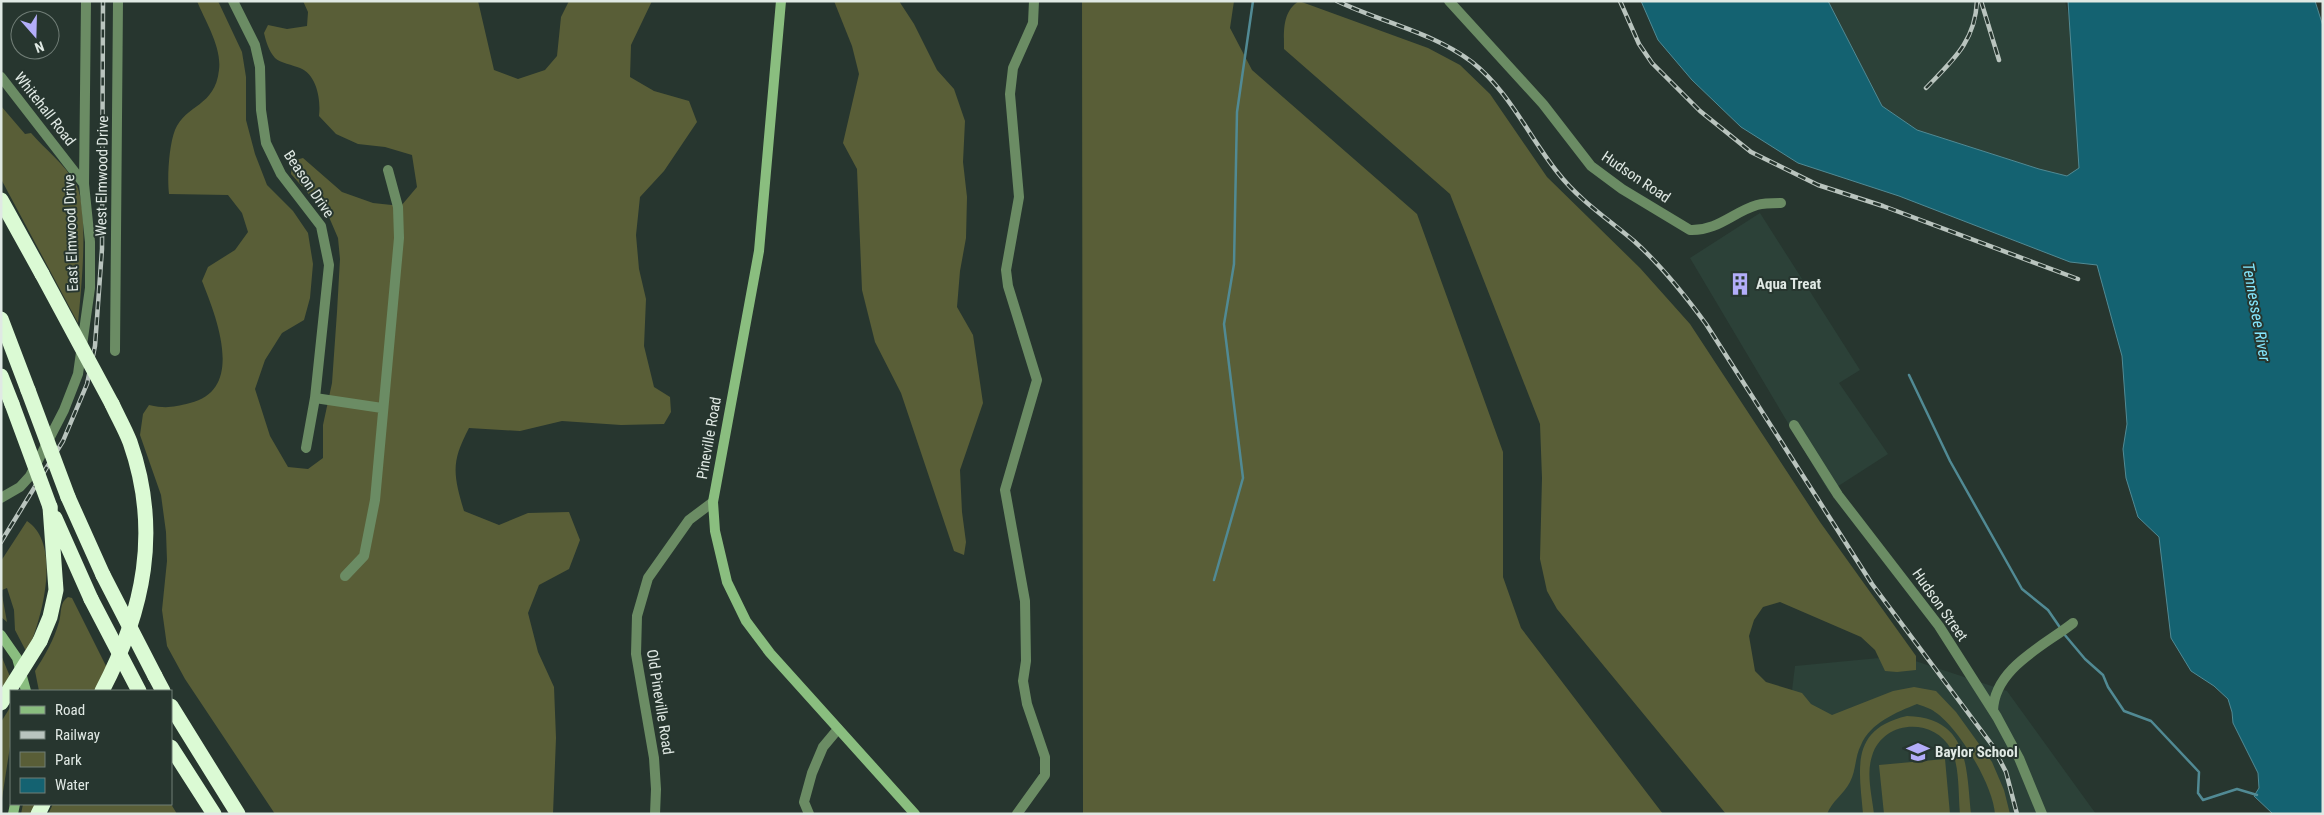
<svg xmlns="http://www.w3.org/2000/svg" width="2324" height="815" font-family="'Roboto Condensed',sans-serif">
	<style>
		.built { fill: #2c4138 }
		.green { fill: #595e37 }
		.water { fill: #146271; stroke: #518a94 }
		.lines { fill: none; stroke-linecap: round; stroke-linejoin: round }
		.stream { stroke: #518a94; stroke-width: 2.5 }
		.street { stroke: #6b8c64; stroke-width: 10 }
		.secondary { stroke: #8abe7f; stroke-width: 10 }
		.highway { stroke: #dbfad4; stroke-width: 15 }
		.rail-casing { stroke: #b9c4be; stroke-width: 4.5 }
		.rail { stroke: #27362f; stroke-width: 2.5; stroke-dasharray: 8; stroke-linecap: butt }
		.highway-bridge { stroke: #dbfad4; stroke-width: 15 }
		.labels { text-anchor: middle; stroke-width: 4; stroke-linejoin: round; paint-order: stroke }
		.street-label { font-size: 15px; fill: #e0e9e4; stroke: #27362f }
		.poi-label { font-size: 15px; font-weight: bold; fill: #e0e9e4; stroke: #27362f; text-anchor: start }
		.water-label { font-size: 16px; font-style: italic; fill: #85e8ff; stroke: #27362f }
	</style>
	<rect width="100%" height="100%" fill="#27362f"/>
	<path class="built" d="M1828 1H2065L2071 26 2079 169 2068 176 2039 169 1917 130 1882 106Z
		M1760 213 1860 370 1839 383 1888 454 1829 492 1690 258Z
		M1900 656 2007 691 2096 814H1777L1795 666Z"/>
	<path class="green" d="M197 1H218L242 52 246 77V120L255 154 267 185 293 211 308 233 313 264 310 298 304 320 282 333 265 360 255 389 270 436 288 467 308 469 323 458V425L332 383 337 312 340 259 338 238 329 217 291 174 292 161 303 158 342 192 373 203 401 206 417 187 412 155 385 147 358 144 336 134 319 116C321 100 317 75 300 68 293 65 280 63 275 58 269 51 266 42 264 33L268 25 287 29 307 26 308 12 303 1H478L494 70 518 79 545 70 557 56 561 17 569 1H652L631 45 630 77 654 91 689 101 697 122 664 171 640 197 636 235 639 269 646 299 644 346 654 387 670 397 671 412 664 424 621 425 562 421 520 431 469 428C451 462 453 474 464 511L499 525 528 513 569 512 580 540 569 569 539 585 528 613 538 652 554 687 556 738 553 814H275L185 679 167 646 162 610 167 561 166 532 161 495 140 435 143 414 149 405C167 409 173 407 190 403 246 390 216 316 202 281L208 267 235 250 248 232 242 213 228 195 169 194C167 178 169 145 175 130 186 104 215 107 219 70 222 47 205 21 197 1Z
		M834 1H899L914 24 937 70 954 89 965 121 963 162 967 197 966 238 960 271 957 307 973 335 983 403 960 470 962 512 966 542 964 555 954 551 901 393 875 342 862 290 857 169 843 143 859 74 852 46Z
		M1082 1H1234L1230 28 1252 70 1417 214 1503 452V577L1521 628 1663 814H1083Z
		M1299 1 1428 48 1460 65 1490 94 1547 177 1640 268 1690 324 1820 522 1916 656V670L1897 672 1885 671 1875 650 1861 637 1780 602 1763 607 1754 620 1749 636 1755 671 1766 682 1802 693 1811 704 1832 715 1893 691 1914 687 1936 691 1956 712 1992 762 2004 790 2010 814H1995C1993 785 1959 728 1935 712 1930 708 1922 706 1917 704 1897 712 1870 723 1861 745 1855 756 1856 771 1850 782 1844 794 1832 801 1827 814H1726L1557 609 1547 591 1540 559 1542 478 1540 424 1450 194 1284 49C1284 31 1282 12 1299 1Z
		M1 106 25 134 31 133C45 149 64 164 75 182 90 207 81 292 78 323L1 179Z
		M27 521C63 545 41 621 27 653L15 630 14 610 7 588 2 590V595L7 622 1 617V561Z
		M68 597 72 598 107 668 94 691H39L35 671C45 655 54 640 59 622 62 612 59 603 68 597Z
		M1 655 11 679 1 693Z
		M11 706V740L1 805V722Z
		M1907 716C1969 718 1966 766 1971 814H1960C1958 794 1960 767 1951 749 1933 717 1883 720 1872 756 1866 774 1872 796 1874 814H1863C1859 768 1850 729 1907 716Z
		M1945 759 1950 814H1884L1879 765Z
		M23 804H38L33 814H21Z
		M53 804H171L177 814H48Z"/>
	<path class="water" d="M1641 1H1828L1882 106 1917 130 2039 169 2067 176 2079 168 2068 1H2315L2323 26V814H2273L2254 796 2259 788 2258 773 2233 723 2232 712 2228 699 2214 686 2191 671 2171 638 2159 537 2138 517 2126 478 2123 449 2127 424 2122 356 2097 265 2070 262 1899 196 1798 163 1741 127 1692 80 1658 40Z"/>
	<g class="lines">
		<path class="stream" d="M1909 375 1950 461 2022 589 2048 610 2061 629
			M1214 580 1243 478 1224 324 1234 264 1237 112 1253 1
			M2064 634 2085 659 2103 675 2108 687 2124 711 2151 721 2199 772 2198 793 2203 800 2237 789 2257 795"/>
		<path class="street" d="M233 1 255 45 260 67 261 110 266 143 281 174 321 226 329 265 315 398 306 448
			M1449 1 1543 104 1591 166 1622 189 1690 230C1718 231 1733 212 1757 205 1764 203 1773 203 1781 203
			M1 77 84 184
			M115 351 118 1
			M315 398 382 408
			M1794 425 1838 495 1939 626 1997 717 2019 758 2042 814
			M1 498 20 487 30 476 64 410 78 374 90 288V242L84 184 86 1
			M345 576 364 556 375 500 399 238 398 207 388 170
			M1993 711C1994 668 2044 646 2073 623
			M655 814 656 789 654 758 636 654 637 616 648 578 689 520 713 502
			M809 814 804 802 812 773 823 747 838 729
			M1017 814 1045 775V757L1027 704 1023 681 1026 661 1025 601 1005 490 1037 380 1008 286 1006 270 1019 197 1010 94 1013 68 1033 23 1034 1"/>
		<path class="secondary" d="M781 1 759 251 713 502 715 531 727 582 746 621 770 653 915 814
			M1 635 17 658 26 691
			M13 814 15 804"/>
		<path class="highway" d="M1 200 42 274
			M1 319 28 390
			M1 376 12 404
			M68 497 103 575
			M55 518 91 599
			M40 641 50 617 56 590 50 507
			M155 676 163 691
			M102 691C144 611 161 530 130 442 125 429 118 417 112 404
			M171 706 238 814
			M171 747 214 814
			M38 814 43 804"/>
		<defs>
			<path id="rail" d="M1337 1C1383 23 1430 31 1472 62 1509 91 1529 137 1558 173 1579 200 1608 219 1634 241 1662 266 1684 294 1706 324L1872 584 1992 745 2006 772 2017 814
				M1620 1 1639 44 1652 63 1700 111 1751 152 1818 185 1883 206 2078 279
				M1981 1 1999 60
				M1926 88C1953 60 1975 42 1977 1
				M1 542 63 441 87 384 95 346 102 249 103 1"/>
		</defs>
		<use href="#rail" class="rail-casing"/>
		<use href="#rail" class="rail"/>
		<path class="highway-bridge" d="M42 274 112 404
			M28 390 68 497
			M12 404 50 507
			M103 575 155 676
			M91 599 139 691
			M1 703 40 641"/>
	</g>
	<defs>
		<symbol id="building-bare" viewBox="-9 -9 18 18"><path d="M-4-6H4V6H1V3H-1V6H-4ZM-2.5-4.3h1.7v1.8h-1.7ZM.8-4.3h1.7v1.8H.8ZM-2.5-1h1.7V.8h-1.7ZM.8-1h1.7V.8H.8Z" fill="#b3adf9" stroke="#27362f" stroke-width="2.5" paint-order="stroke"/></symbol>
		<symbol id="school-bare" viewBox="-9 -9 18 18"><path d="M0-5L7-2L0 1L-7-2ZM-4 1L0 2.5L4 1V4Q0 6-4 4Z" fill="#b3adf9" stroke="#27362f" stroke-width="2.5" paint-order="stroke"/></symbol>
	</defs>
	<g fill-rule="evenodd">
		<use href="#building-bare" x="1724" y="268" width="32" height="32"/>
		<use href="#school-bare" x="1902" y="736" width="32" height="32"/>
	</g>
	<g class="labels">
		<g class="street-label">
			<text transform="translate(45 109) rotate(52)" y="5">Whitehall Road</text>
			<text transform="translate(102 176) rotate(-89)" y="5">West Elmwood Drive</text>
			<text transform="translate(1636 177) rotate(34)" y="5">Hudson Road</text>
			<text transform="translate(309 184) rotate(56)" y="5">Beason Drive</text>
			<text transform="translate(71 233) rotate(-92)" y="5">East Elmwood Drive</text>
			<text transform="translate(709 438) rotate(-80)" y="5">Pineville Road</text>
			<text transform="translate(1940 605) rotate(55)" y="5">Hudson Street</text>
			<text transform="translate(660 702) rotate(81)" y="5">Old Pineville Road</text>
		</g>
		<g class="poi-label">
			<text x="1756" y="289">Aqua Treat</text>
			<text x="1935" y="757">Baylor School</text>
		</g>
		<g class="water-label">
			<text transform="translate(2257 312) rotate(80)" y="6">Tennessee River</text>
		</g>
	</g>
	<rect width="2324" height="815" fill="none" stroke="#e0e9e4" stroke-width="5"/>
	<rect x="10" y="690" width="162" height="115" fill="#27362f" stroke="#717e77"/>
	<rect x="20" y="706" width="25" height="8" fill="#8abe7f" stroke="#717e77"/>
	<text x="55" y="715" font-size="15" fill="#e0e9e4">Road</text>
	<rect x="20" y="731" width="25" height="8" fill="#b9c4be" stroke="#717e77"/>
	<text x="55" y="740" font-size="15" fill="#e0e9e4">Railway</text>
	<rect x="20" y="752" width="25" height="15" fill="#595e37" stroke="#717e77"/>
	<text x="55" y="765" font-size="15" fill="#e0e9e4">Park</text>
	<rect x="20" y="778" width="25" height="15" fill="#146271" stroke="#717e77"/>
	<text x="55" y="790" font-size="15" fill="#e0e9e4">Water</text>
	<g transform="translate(35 35) rotate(160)"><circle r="24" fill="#27362f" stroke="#717e77"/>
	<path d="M0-4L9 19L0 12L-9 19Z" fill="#b3adf9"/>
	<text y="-8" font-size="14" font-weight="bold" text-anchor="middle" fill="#e0e9e4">N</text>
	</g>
</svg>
